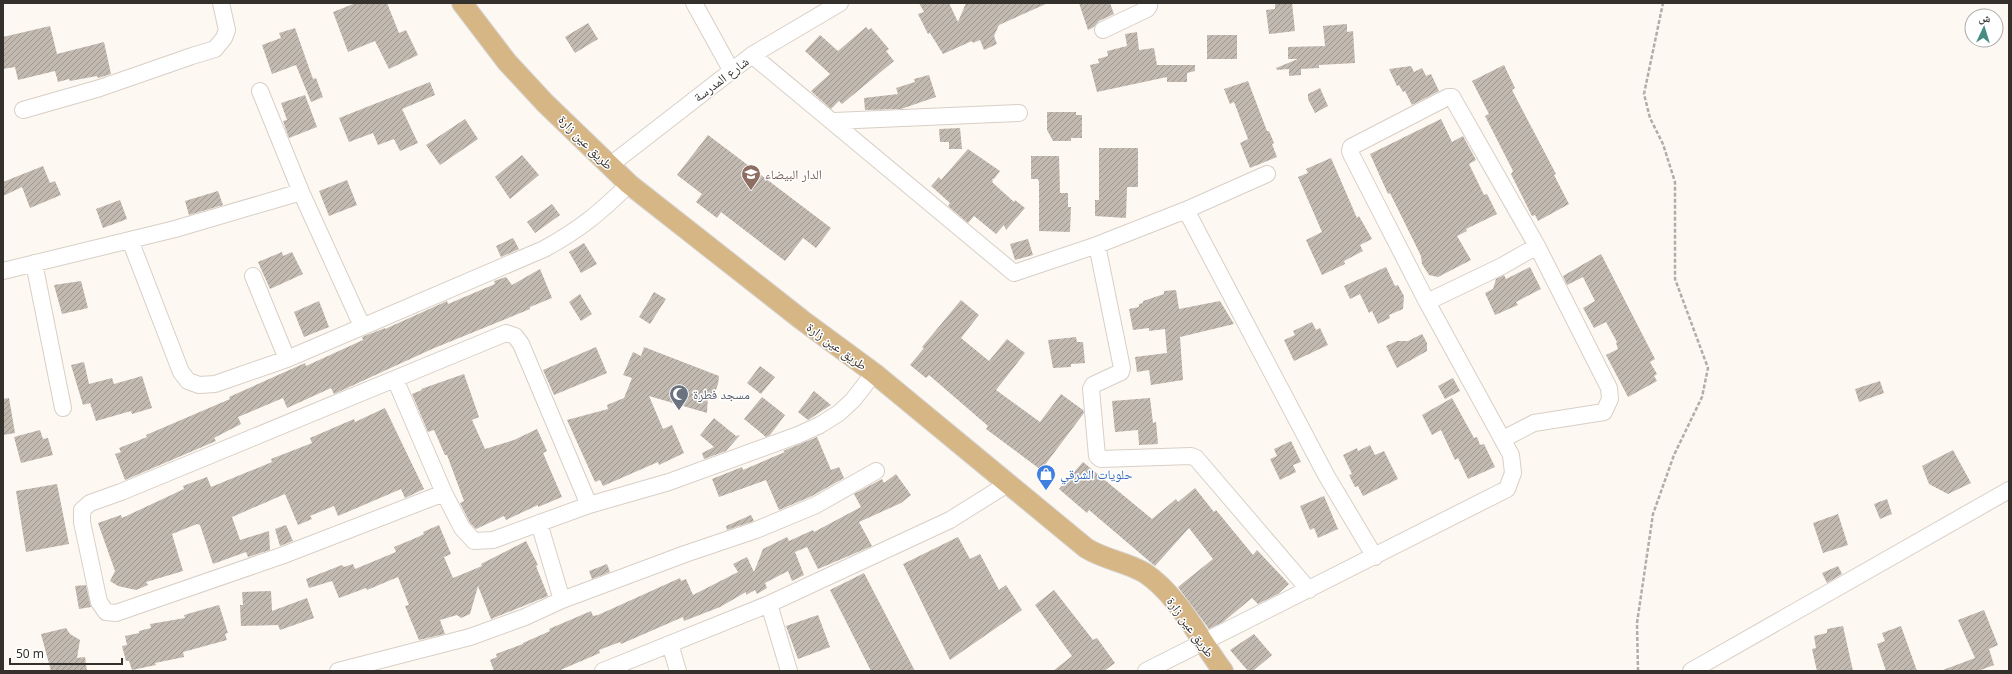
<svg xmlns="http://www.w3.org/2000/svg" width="2012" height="674" font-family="'Noto Sans','Noto Naskh Arabic',sans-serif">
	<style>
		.building { fill: url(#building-hatch) }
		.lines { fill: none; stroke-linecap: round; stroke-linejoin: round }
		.minor-casing { stroke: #d8cfc6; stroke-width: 18 }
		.major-casing { stroke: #d6d6d5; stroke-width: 22 }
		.path { stroke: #b2ada8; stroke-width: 2.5; stroke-dasharray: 4 2; stroke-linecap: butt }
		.minor { stroke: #fff; stroke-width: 16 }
		.major { stroke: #d6b684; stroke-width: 20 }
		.labels { text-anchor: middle; stroke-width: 3; stroke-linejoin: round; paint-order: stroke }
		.street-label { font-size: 13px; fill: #34302c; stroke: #fff }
		.education-label { font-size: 13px; fill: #785e54; stroke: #fff; text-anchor: start }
		.worship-label { font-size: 13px; fill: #5b616d; stroke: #fff; text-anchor: start }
		.shop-label { font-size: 13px; fill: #366cbe; stroke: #fff; text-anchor: start }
	</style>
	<defs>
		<pattern id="building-hatch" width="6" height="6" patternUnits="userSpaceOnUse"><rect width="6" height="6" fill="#c2b9b0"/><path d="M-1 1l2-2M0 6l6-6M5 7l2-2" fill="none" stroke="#9e978f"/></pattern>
	</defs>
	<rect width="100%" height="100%" fill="#fef8f3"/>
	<path class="building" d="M356 3H387L399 33 406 30 418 55 389 69 375 41 348 52 333 12Z
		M919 3H949L958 22 966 3H1048L999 25 994 36 997 44 984 50 980 40 973 43 972 41 943 54 930 33 928 34 918 14 924 12Z
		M1079 3H1110L1114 14 1099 21 1094 27 1088 30Z
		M1275 3H1292L1295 31 1269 34 1266 10 1275 9Z
		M588 23 598 39 575 53 565 37Z
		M1347 24V32L1353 31 1355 63 1319 65V68L1301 69V75L1289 76V69L1277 70 1276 68 1298 59H1288V47L1325 46 1323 26Z
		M50 26 57 54 104 42 111 74 98 78 97 76 70 81 69 79 58 82 55 71 18 80 15 67 3 69V37Z
		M866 27 869 30 871 28 889 49 886 51 894 61 842 104 839 101 831 109 811 91 830 74 805 51 820 35 838 51Z
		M295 28 313 79 316 78 323 97 311 102 296 65 272 74 262 45 281 38 279 33Z
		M1137 32 1139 50 1154 48 1157 65H1195V71L1187 73V82H1167V77L1097 92 1090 65 1099 63 1098 59 1108 56 1107 51 1127 46 1125 34Z
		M1207 35H1237V59H1207Z
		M1504 65 1515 88 1512 90 1556 174 1554 175 1569 204 1538 221 1535 215 1532 216 1511 174 1513 171 1485 116 1489 114 1472 81Z
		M1411 66 1414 72 1422 68 1426 76 1431 74 1439 91 1412 105 1405 91 1403 92 1399 85 1397 86 1389 69Z
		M929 75 936 97 901 109 865 110 864 98 898 94 896 88 915 82 914 79Z
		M1248 81 1267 131H1269L1274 143 1272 144 1277 157 1250 168 1240 143 1248 139 1234 102 1230 104 1224 89Z
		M430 82 435 95 402 109 418 143 400 151 394 139 378 145 373 133 349 142 339 118Z
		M1320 88 1328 106 1315 113 1308 99V94Z
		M305 95 317 127 289 138 283 121 287 120 281 103Z
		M1047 112H1076V115H1082V138H1071V141H1053L1047 130Z
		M465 119 478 139 440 165 426 145Z
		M1441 119 1452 142 1463 136 1476 160 1469 164 1484 195 1487 194 1497 214 1466 229 1467 231 1457 236 1471 260 1438 277 1429 275 1422 264 1421 256 1390 193 1388 194 1370 154Z
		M960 128 962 149H949V142H940L939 129Z
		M708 135 831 228 816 248 803 238 785 261 721 212 717 218 696 202 702 194 677 175Z
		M1099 148H1138V187H1127L1126 218 1095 216V200H1099Z
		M968 149 1000 171 994 179H992L993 181 992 182 1014 202 1015 200 1025 208 1006 230 1004 225 996 234 974 216 968 223 948 206 950 203 931 186 939 177 941 180Z
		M522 155 539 175 510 199 495 177Z
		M1031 156H1059L1060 193H1068V207H1071L1070 232 1039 231V182L1038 179H1031Z
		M1331 158 1357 218 1359 216 1372 239 1360 245 1363 251 1344 261 1345 264 1322 275 1306 240 1322 232 1298 177 1308 173 1306 169Z
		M43 166 50 183 55 181 61 195 30 208 22 187 3 196V182Z
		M347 180 357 205 329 216 319 191Z
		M218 191 223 205 189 215 185 201Z
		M120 200 127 219 103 228 96 209Z
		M552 204 560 215 535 233 527 222Z
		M513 238 519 249 501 257 496 246Z
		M1028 239 1033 255 1015 260 1010 244Z
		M584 243 597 264 581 273 569 252Z
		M282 252 283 256 292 252 303 274 270 289 258 262Z
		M1601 254 1655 359 1650 362 1657 374 1654 376 1657 381 1628 397 1606 355 1618 349 1616 343 1617 342 1606 322 1594 328 1583 308 1595 301 1583 277 1567 285 1563 276Z
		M1386 267 1395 286 1398 285 1404 296 1403 309 1389 315 1390 318 1378 324 1372 311 1369 313 1360 294 1350 299 1344 286Z
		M1530 267 1541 289 1516 302 1518 305 1495 315 1485 293 1493 289 1496 279 1504 275 1506 279Z
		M540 269 552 298 530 307V309L432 349 334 394 331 388 287 408 283 398 238 417 241 424 214 438 216 441 125 480 115 454 121 452 119 448 147 437 146 435 230 399 229 397 305 363 306 366 363 340 362 337 385 328V329L447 301 448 304 495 284 494 281 506 277 512 285Z
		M81 281 88 308 62 314 54 285Z
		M1176 290 1179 309 1220 301 1234 324 1180 337 1183 380 1151 385 1149 370 1137 372 1135 357 1167 353 1165 329 1149 331V328L1133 330 1129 309 1139 307V304L1143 303V301L1164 294V291Z
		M654 292 666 299 650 324 639 317Z
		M580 294 592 314 581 321 569 302Z
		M961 300 979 315 961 338 989 361 1007 339 1025 353 996 390 1040 422 1061 394 1083 410 1084 413 1041 470 986 429 988 426 929 375 926 378 910 365 924 348 922 347Z
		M319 301 329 327 304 337 294 312Z
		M1312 322 1316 330 1320 328 1328 345 1294 361 1284 340 1295 335 1293 331Z
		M1422 334 1427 343V351L1397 368 1386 346 1397 341H1408Z
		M1076 337 1077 342H1083L1085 363 1071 364V367L1053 368 1048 340Z
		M596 347 607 373 554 395 543 370Z
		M644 347 719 376 718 384 714 395H708L707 413 649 396 663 429 672 425 684 453 659 465 658 462 603 486 600 480 595 482 567 420 608 409 607 405 624 398 632 378 623 375 633 352 641 356Z
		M84 362 89 384 112 378 114 384 142 376 152 408 132 414 131 411 96 421 90 403 83 405 71 365Z
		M760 366 775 377 761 394 747 383Z
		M464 374 479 417 472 420 485 449 514 440 537 429 547 451 543 453 562 497 538 507V505L506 520 504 516 476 529 470 523 460 503 464 501 447 455H445L434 430 428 432 412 394 422 390 421 389Z
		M1453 378 1460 391 1445 399 1438 386Z
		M1880 381 1884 393 1859 402 1855 389Z
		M814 391 831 405 808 420 798 412Z
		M762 397 785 415 770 435 766 437 744 419Z
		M9 398 15 433 3 435V399Z
		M1150 398 1153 423 1156 422 1158 444 1139 445 1138 430 1115 432 1112 401Z
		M1452 398 1474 438 1477 437 1480 445 1484 444 1495 467 1468 479 1458 458 1455 460 1441 430 1432 435 1422 415Z
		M385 408 424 489 405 498 401 489 338 516 334 506 310 516 312 519 298 525 285 494 232 517 240 540 269 531 270 550 248 557 246 552 213 564 200 525 197 524 172 534 183 571 146 582 148 585 136 590 118 586 110 581 115 571 98 523 121 515 122 518 184 489 183 486 207 477 211 487 272 462 271 459 312 443 310 438 354 419 355 422Z
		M714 418 736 436 740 435 726 451 704 459 702 453 714 447 700 435Z
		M40 430 43 439 48 438 53 455 21 463 14 437Z
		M817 437 831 470 839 467 844 478 812 496 779 510 766 480 719 497 712 479 742 467 743 470 785 452 783 451Z
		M1291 441 1301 462 1293 465 1296 472 1280 480 1270 459 1277 456 1274 449Z
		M1370 445 1375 455 1384 451 1398 479 1363 496 1358 486 1355 487 1349 475 1352 474 1343 455 1357 448 1358 451Z
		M1953 450 1971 483 1948 494 1929 484 1922 466Z
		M1083 462 1152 519 1176 499 1178 502 1195 488 1214 512 1216 510 1253 555 1257 550 1289 584 1278 594 1258 604 1252 598 1223 622 1209 629 1178 587 1213 559 1189 528 1155 566 1089 510 1087 513 1059 489Z
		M896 474 911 495 901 503 859 522 872 546 818 569 807 547 795 552 804 575 792 581 788 571 765 583 767 588 757 594 755 590 746 595V592L720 607 684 621 683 617 621 644 620 642 599 650 600 653 558 671H494L490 660 497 657 496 654 523 644V643L550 631 549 629 591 611 593 616 598 615 680 578 681 581 686 579 693 595 738 572 733 564 747 557 754 572 763 549 787 537 789 541 813 530 814 532 861 507 854 494 882 479 884 483Z
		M57 484 69 544 26 552 16 491Z
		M1324 496 1338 529 1318 538 1314 528 1310 530 1300 506Z
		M1887 499 1892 514 1880 519 1874 504Z
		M1838 514 1848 545 1823 553 1813 523Z
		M751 515 754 521 727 530 726 526Z
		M286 525 293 541 280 546 275 529Z
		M439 525 451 554 444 557 453 578 482 566 481 564 526 541 538 565 536 566 548 596 491 619 478 586 470 614 461 618 457 615 440 620 445 634 419 640 405 606 409 605 398 577 367 590 366 588 339 598 332 581 309 588 306 579 342 565 344 567 353 564 355 569 396 552 394 547 418 537 424 534 423 532Z
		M958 537 970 559 980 554 999 590 1006 585 1022 610 950 660 903 564Z
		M607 564 610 572 592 579 589 571Z
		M1838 566 1842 574 1827 583 1822 573Z
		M864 573 915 671H871L830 590Z
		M86 585 91 607 79 609 75 586Z
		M1054 590 1093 640 1097 638 1115 663 1104 671H1053L1072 656 1035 605Z
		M271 591 272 611 307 598 314 618 280 630 278 625 241 626 240 605H243L242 592Z
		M219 605 228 633 225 634 227 640 183 652 184 657 155 663 156 665 132 670 129 661H126L122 646 127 645 125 636 139 633V631L151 628 150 624 185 618 184 615Z
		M1984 610 1998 645 1989 649 1994 665 1978 671H1944L1943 670 1975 658 1958 620Z
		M818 615 830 647 798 659 786 626Z
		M1843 626 1853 671H1817L1812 649 1816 648 1814 636 1827 633V629Z
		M1901 626 1917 671H1886L1877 644 1885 641 1882 633Z
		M66 628 70 634 80 640 77 658 85 657 87 671H51L41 634Z
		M1254 634 1272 655 1253 671H1248L1230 650Z"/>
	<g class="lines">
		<defs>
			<path id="minor" d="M694 3 731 70
				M1103 30 1147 9 1149 6V3
				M752 55 1014 273 1097 245 1186 210 1267 174
				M260 91 301 192 362 326
				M23 110 100 88 192 56 215 49 224 38 227 30 221 3
				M834 121 1019 113
				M609 166 752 55 840 3
				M1186 210 1326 475 1375 557
				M130 240 181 372 188 381 199 385 215 384 287 359 544 249C579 230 601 212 629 184
				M1097 245 1122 368 1121 372 1093 385 1091 389 1097 456 1101 459 1191 456 1196 458 1309 590
				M34 263 63 408
				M3 271 175 229 301 192
				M253 276 287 359
				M395 379 444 493 462 528 474 541 493 540 589 505 669 482 798 435 820 425 839 413 853 400 874 373
				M1503 439 1534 423 1604 412 1610 399 1609 388 1537 246 1452 97H1448L1351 147 1350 151 1352 156 1427 302 1502 266 1537 246
				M444 493 281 556 116 613 106 612 99 602 82 522V510L90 503 121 492 506 333 515 336 521 344 589 505
				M539 523 562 600
				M769 604 789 671
				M670 644 678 671
				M338 671 470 637 525 617 562 600 685 554 756 530 816 505 876 471
				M603 671 769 604 950 520 1009 483
				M1146 671 1507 489 1513 473 1511 455 1427 302
				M1691 671 2009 490"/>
			<path id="major" d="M462 3 507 62 545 103 629 184 802 320 874 373 1086 548C1105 560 1127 562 1145 573 1179 596 1199 639 1223 671"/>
		</defs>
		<use href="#minor" class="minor-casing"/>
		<use href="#major" class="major-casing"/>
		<path class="path" d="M1638 671 1637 623 1653 514 1674 455 1702 397 1708 368 1675 279V182L1663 144 1650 118 1644 94 1663 3"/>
		<use href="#minor" class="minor"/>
		<use href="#major" class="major"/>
	</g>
	<defs>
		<symbol id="school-pin" viewBox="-11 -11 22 30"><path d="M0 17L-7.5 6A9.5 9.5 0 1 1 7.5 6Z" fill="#8d6e63" stroke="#fff"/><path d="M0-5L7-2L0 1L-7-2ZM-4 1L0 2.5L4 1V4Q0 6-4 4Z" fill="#fff"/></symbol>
		<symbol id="mosque-pin" viewBox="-11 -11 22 30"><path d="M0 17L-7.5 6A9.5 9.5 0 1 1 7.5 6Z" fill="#6b7280" stroke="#fff"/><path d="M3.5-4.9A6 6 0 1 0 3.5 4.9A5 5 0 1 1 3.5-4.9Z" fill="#fff"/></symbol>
		<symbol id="shop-pin" viewBox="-11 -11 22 30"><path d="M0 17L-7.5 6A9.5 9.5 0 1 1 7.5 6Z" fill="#3f7fe0" stroke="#fff"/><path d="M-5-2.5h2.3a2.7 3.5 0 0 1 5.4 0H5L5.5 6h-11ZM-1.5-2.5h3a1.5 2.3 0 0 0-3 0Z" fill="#fff"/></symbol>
	</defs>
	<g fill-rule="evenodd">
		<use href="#school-pin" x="740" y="163" width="22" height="30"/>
		<use href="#mosque-pin" x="668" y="383" width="22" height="30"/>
		<use href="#shop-pin" x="1035" y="463" width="22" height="30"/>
	</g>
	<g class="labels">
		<g class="street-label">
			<text transform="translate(721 79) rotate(-37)" y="5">شارع المدرسة</text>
			<text transform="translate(586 142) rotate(45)" y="5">طريق عين زارة</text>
			<text transform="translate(837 346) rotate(36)" y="5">طريق عين زارة</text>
			<text transform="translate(1191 627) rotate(54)" y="5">طريق عين زارة</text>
		</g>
		<g class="education-label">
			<text x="765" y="179">الدار البيضاء</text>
		</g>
		<g class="worship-label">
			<text x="693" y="399">مسجد فطرة</text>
		</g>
		<g class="shop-label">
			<text x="1060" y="479">حلويات الشرقي</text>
		</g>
	</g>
	<rect width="2012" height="674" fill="none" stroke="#34302c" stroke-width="8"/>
	<g transform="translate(1984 28) rotate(4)"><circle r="19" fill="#ffffff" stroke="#aeacab"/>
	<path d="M0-3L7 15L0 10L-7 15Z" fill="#478d84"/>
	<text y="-6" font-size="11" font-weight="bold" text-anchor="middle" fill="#34302c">ش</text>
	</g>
	<path d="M10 658v6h112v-6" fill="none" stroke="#34302c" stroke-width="2"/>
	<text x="16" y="658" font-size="12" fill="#34302c" stroke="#ffffff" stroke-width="3" paint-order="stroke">50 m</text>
</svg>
